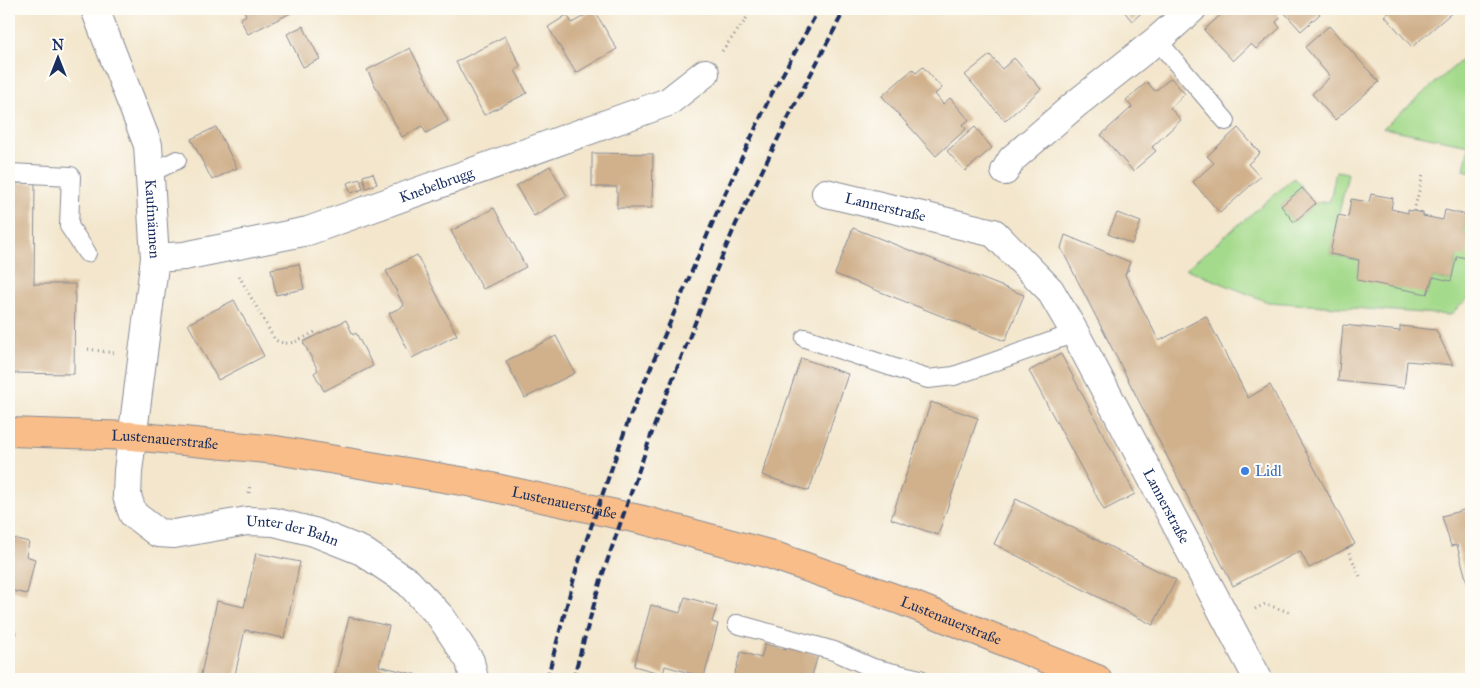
<svg xmlns="http://www.w3.org/2000/svg" width="1480" height="688" font-family="'IM FELL Great Primer',serif">
	<style>
		.green { fill: #a4da8b; stroke: #608474 }
		.building { fill: #d0b18c }
		.lines { fill: none; stroke-linecap: round; stroke-linejoin: round }
		.lane-casing { stroke: #878a95; stroke-width: 20 }
		.street-casing { stroke: #878a95; stroke-width: 30 }
		.primary-casing { stroke: #878a95; stroke-width: 30 }
		.path { stroke: #878a95; stroke-width: 3; stroke-dasharray: 1 4; stroke-linecap: butt }
		.lane { stroke: #fff; stroke-width: 18 }
		.street { stroke: #fff; stroke-width: 28 }
		.primary { stroke: #f8bd88; stroke-width: 28 }
		.rail { stroke: #1b2f5e; stroke-width: 4; stroke-dasharray: 8 4; stroke-linecap: butt }
		.shop-dot { fill: #3f7fe0; stroke: #fdfcf7; stroke-width: 2 }
		.labels { text-anchor: middle; stroke-width: 4; stroke-linejoin: round; paint-order: stroke }
		.street-label { font-size: 15px; fill: #1b2f5e; stroke: #fdfcf7 }
		.shop-label { font-size: 15px; fill: #366cbe; stroke: #fdfcf7; text-anchor: start }
	</style>
	<rect width="100%" height="100%" fill="#fdfcf7"/>
	<filter id="ink" filterUnits="userSpaceOnUse"><feTurbulence type="fractalNoise" baseFrequency=".02" numOctaves="2"/><feDisplacementMap in="SourceGraphic" scale="10" xChannelSelector="R" yChannelSelector="G"/><feConvolveMatrix kernelMatrix="1 2 1 2 8 2 1 2 1" color-interpolation-filters="sRGB"/></filter>
	<filter id="wash" filterUnits="userSpaceOnUse"><feTurbulence type="fractalNoise" baseFrequency=".0096" numOctaves="4" result="noise"/><feDisplacementMap in="SourceGraphic" scale="20" xChannelSelector="R" yChannelSelector="G"/><feGaussianBlur stdDeviation="1.12" result="paint"/><feColorMatrix in="noise" values="0 0 0 0 0 0 0 0 0 0 0 0 0 0 0 0 0 1.4 0 .05"/><feComposite in="paint" operator="in"/></filter>
	<g filter="url(#wash)">
		<rect width="100%" height="100%" fill="#f3e6cc"/>
		<path class="green" d="M1471 52V172L1464 170 1469 145 1383 128Z
			M1336 171 1348 173 1330 254 1359 260 1427 294 1433 277 1451 281 1457 256 1471 235 1463 233 1467 215H1471V296L1450 315 1268 302 1186 269 1294 178 1302 188 1281 206 1294 222 1316 203 1330 201Z"/>
		<g id="blocks">
			<path class="building" d="M243 9H288L291 13 248 34 240 19 246 15Z
				M1122 9H1146L1132 21Z
				M1227 9H1272L1280 18 1276 22 1280 28 1256 49 1251 44 1233 61 1204 30Z
				M1284 9H1316L1320 14 1301 31 1282 10Z
				M1393 9H1456L1412 47 1385 16Z
				M594 10 617 49 576 73 548 27 567 15 572 23Z
				M303 26 320 59 303 67 287 34Z
				M1329 26 1379 82 1335 120 1312 94 1330 77 1305 47Z
				M505 36 521 67 515 70 527 93 484 115 456 62Z
				M410 48 448 121 426 133 422 126 402 137 367 70Z
				M990 55 1002 69 1014 58 1041 89 1005 121 965 75Z
				M923 67 942 88 935 94 943 104 950 98 969 120 962 125 966 129 936 156 882 96 913 69 916 73Z
				M1171 78 1185 94 1170 108 1181 120 1152 147 1156 151 1133 171 1101 135 1132 107 1126 100 1147 82 1155 91Z
				M216 127 237 168 212 180 191 139Z
				M975 127 992 148 965 171 947 151Z
				M1238 128 1260 153 1248 164 1260 177 1220 213 1193 182 1214 163 1207 156Z
				M592 153 653 154 652 208H617V187H592Z
				M550 166 567 196 534 216 516 186Z
				M373 173 377 184 366 188 363 176Z
				M360 179 363 189 351 193 347 183Z
				M9 183H35L34 284H75L74 374 9 373Z
				M1302 188 1316 203 1294 222 1281 206Z
				M1371 194 1393 198 1391 209 1408 213V210L1423 213V216L1443 220 1445 210 1467 215 1463 233 1471 235 1466 258 1457 256 1451 281 1433 277 1427 294 1357 280 1359 260 1330 254 1338 215 1348 217 1351 199 1369 202Z
				M494 208 526 267 483 289 451 231Z
				M1117 213 1141 222 1132 244 1108 234Z
				M853 228 1024 295 1005 341 835 274Z
				M1065 235 1130 262 1125 275 1159 341 1206 316 1248 398 1270 385 1355 544 1309 568 1300 551 1233 586 1061 248Z
				M417 255 457 335 412 358 389 313 404 306 386 271Z
				M299 264 304 289 276 295 271 269Z
				M234 300 264 356 218 380 188 324Z
				M346 320 353 335 356 333 373 366 324 391 314 373 318 370 303 342Z
				M1343 325 1400 331V326L1436 330 1453 365 1407 361 1404 388 1338 381Z
				M556 336 575 373 525 398 506 361Z
				M1061 354 1135 494 1104 510 1029 371Z
				M801 358 848 374 809 491 762 475Z
				M931 402 978 418 938 535 891 519Z
				M1016 499 1176 580 1153 625 994 544Z
				M1471 508V585L1468 586 1457 545 1451 546 1442 516Z
				M9 537 29 542 26 556 35 559 27 594 9 590Z
				M256 553 300 562 284 638 245 630 234 679H200L217 601 244 607Z
				M685 597 717 606 712 622 718 624 704 677 665 666 663 674 634 666 651 605 680 613Z
				M349 617 389 626 379 666 418 675 417 679H334Z
				M9 629 16 633 9 646Z
				M765 644 786 650 788 646 818 655 811 679H733L741 652 761 658Z"/>
		</g>
	</g>
	<g filter="url(#ink)">
		<use href="#blocks" fill-opacity="0" stroke="#878a95" stroke-width="1"/>
		<g class="lines">
			<defs>
				<path id="lane" d="M1157 40 1226 121
					M9 173 71 176 69 226 87 253
					M150 173 177 160
					M805 338 928 379 954 376 1075 333
					M737 624 834 651 873 668 920 679"/>
				<g id="street">
					<path id="s1" d="M95 9 148 145 155 258 128 471 127 496 133 514 158 533 174 534 247 521 274 522 314 532 362 551 408 582 441 617 470 661 474 679"/>
					<path d="M1005 171 1012 159 1077 103 1157 40 1192 9"/>
					<path id="s2" d="M826 193 994 233 1050 290 1075 333 1258 679"/>
					<path id="s3" d="M155 258 184 256 308 231 668 102 705 73"/>
				</g>
				<g id="primary">
					<path id="s4" d="M9 432 132 436 276 450 473 483 643 520 769 554 900 600 1097 679"/>
				</g>
			</defs>
			<use href="#lane" class="lane-casing"/>
			<use href="#street" class="street-casing"/>
			<use href="#primary" class="primary-casing"/>
			<path class="path" d="M722 51 744 22 752 9
				M1414 211 1423 175
				M1128 270 1130 271
				M239 276 275 340C291 348 300 339 315 332
				M88 349 114 353
				M249 493 250 483
				M1347 548 1360 576
				M1255 609 1265 604 1289 612"/>
			<use href="#lane" class="lane"/>
			<use href="#street" class="street"/>
			<use href="#primary" class="primary"/>
			<path class="rail" d="M547 679 577 567 630 416 724 196 770 97 819 9
				M573 679 602 576 655 424 712 280 736 224 793 108 845 9"/>
		</g>
	</g>
	<circle class="shop-dot" cx="1245" cy="471" r="5"/>
	<g class="labels">
		<g class="street-label">
			<text dy="5" stroke="none"><textPath href="#s3" startOffset="292">Knebelbrugg</textPath></text>
			<text dy="5" stroke="none"><textPath href="#s2" startOffset="61">Lannerstraße</textPath></text>
			<text dy="5" stroke="none"><textPath href="#s1" startOffset="220">Kaufmännen</textPath></text>
			<text dy="5" stroke="none"><textPath href="#s4" startOffset="156">Lustenauerstraße</textPath></text>
			<text dy="5" stroke="none"><textPath href="#s4" startOffset="561">Lustenauerstraße</textPath></text>
			<text dy="5" stroke="none"><textPath href="#s2" startOffset="498">Lannerstraße</textPath></text>
			<text dy="5" stroke="none"><textPath href="#s1" startOffset="686">Unter der Bahn</textPath></text>
			<text dy="5" stroke="none"><textPath href="#s4" startOffset="966">Lustenauerstraße</textPath></text>
		</g>
		<g class="shop-label">
			<text x="1255" y="476">Lidl</text>
		</g>
	</g>
	<rect width="1480" height="688" fill="none" stroke="#fdfcf7" stroke-width="30"/>
	<g transform="translate(58 58)" stroke="#fdfcf7" stroke-width="4" paint-order="stroke">
	<path d="M0-4L9 19L0 12L-9 19Z" fill="#1b2f5e"/>
	<text y="-8" font-size="14" font-weight="bold" text-anchor="middle" fill="#1b2f5e">N</text>
	</g>
</svg>
